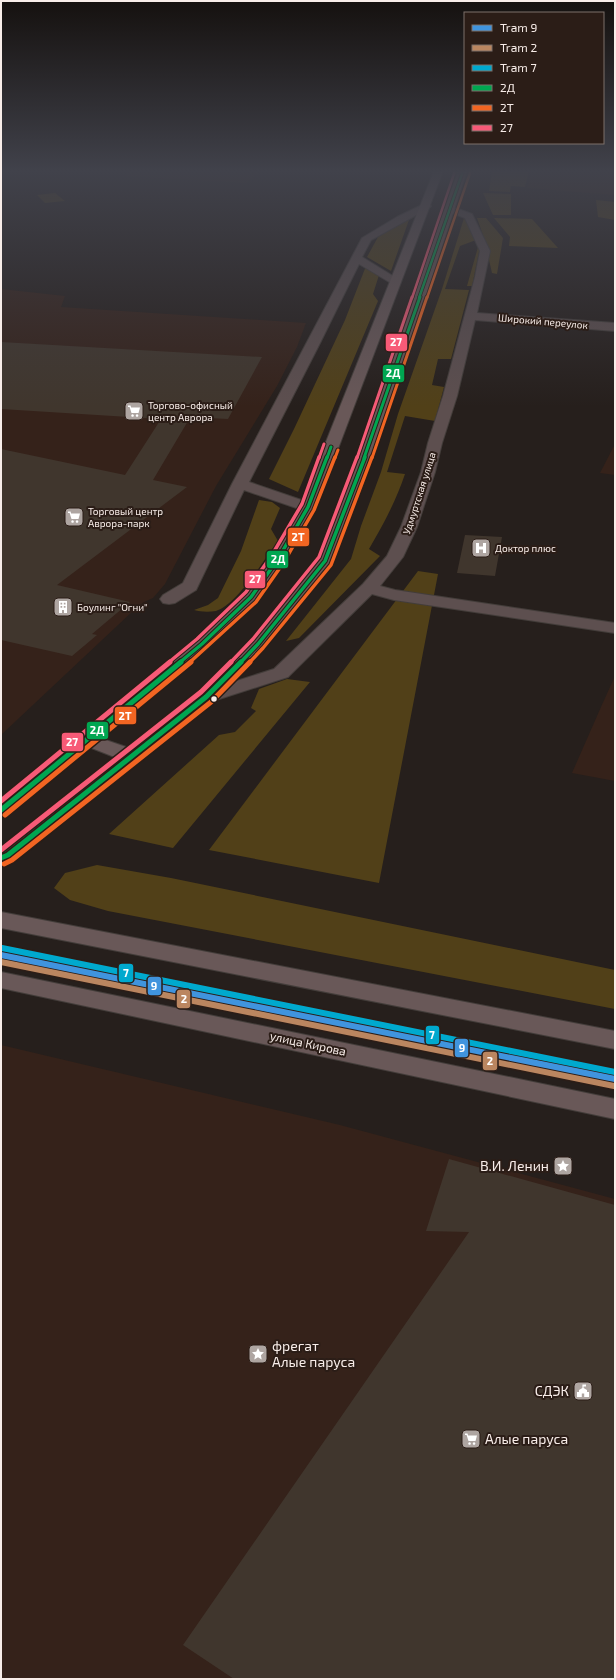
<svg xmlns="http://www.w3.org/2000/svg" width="616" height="1680" font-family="'Exo 2',sans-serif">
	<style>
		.built { fill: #35221a }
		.green { fill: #514018 }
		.building { fill: #40362d }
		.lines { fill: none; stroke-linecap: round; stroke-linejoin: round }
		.minor-casing { stroke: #433d3a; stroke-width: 2 }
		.primary-casing { stroke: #433d3a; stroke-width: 2 }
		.minor { fill: #5d4f4f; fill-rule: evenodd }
		.primary { fill: #695858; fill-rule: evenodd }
		.bus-1-far3-casing { stroke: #2b1d17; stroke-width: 4 }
		.bus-1-far2-casing { stroke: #2b1d17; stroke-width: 5 }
		.bus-1-far1-casing { stroke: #2b1d17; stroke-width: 5.5 }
		.bus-1-casing { stroke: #2b1d17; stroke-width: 8 }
		.bus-2-far3-casing { stroke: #2b1d17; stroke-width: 4 }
		.bus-2-far2-casing { stroke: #2b1d17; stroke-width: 5 }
		.bus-2-far1-casing { stroke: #2b1d17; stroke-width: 5.5 }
		.bus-2-casing { stroke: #2b1d17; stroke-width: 8 }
		.bus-3-far3-casing { stroke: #2b1d17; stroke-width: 4 }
		.bus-3-far2-casing { stroke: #2b1d17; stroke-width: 5 }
		.bus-3-far1-casing { stroke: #2b1d17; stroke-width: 5.5 }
		.bus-3-casing { stroke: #2b1d17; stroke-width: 8 }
		.bus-1-far3 { stroke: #00a651; stroke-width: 2.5 }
		.bus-1-far2 { stroke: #00a651; stroke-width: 3 }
		.bus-1-far1 { stroke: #00a651; stroke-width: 3.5 }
		.bus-1 { stroke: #00a651; stroke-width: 5 }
		.bus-2-far3 { stroke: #f26522; stroke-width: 2.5 }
		.bus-2-far2 { stroke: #f26522; stroke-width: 3 }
		.bus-2-far1 { stroke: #f26522; stroke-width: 3.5 }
		.bus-2 { stroke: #f26522; stroke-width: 5 }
		.bus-3-far3 { stroke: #f75a77; stroke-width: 2.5 }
		.bus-3-far2 { stroke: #f75a77; stroke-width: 3 }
		.bus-3-far1 { stroke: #f75a77; stroke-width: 3.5 }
		.bus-3 { stroke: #f75a77; stroke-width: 5 }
		.tram-1-casing { stroke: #2b1d17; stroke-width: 9 }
		.tram-2-casing { stroke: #2b1d17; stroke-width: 9 }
		.tram-3-casing { stroke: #2b1d17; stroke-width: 9 }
		.tram-1 { stroke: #4094de; stroke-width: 6 }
		.tram-2 { stroke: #bb8660; stroke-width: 6 }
		.tram-3 { stroke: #00a9ce; stroke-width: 6 }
		.bus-dot { fill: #f8ede9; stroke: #2b1d17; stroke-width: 1.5 }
		.labels { text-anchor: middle; stroke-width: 4; stroke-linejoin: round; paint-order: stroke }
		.far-street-label { font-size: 10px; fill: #f8ede9; stroke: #2b1d17 }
		.far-poi-label { font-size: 10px; fill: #f8ede9; stroke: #2b1d17; text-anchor: start }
		.street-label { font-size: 12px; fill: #f8ede9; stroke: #2b1d17 }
		.near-poi-label { font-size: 14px; fill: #f8ede9; stroke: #2b1d17; text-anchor: end }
		.line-badge { stroke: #2b1d17; stroke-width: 1.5 }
		.badge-label { font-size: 11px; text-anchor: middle; font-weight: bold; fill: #fff }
	</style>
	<rect width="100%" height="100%" fill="#261f1c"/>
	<path class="built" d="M130 171H259L247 183 124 176Z
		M531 171 615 172V195L527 188Z
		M1 289 65 296 61 307 306 323 297 347 277 386 216 486 165 584 153 598 144 602 134 610 1 735Z
		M615 444V475L600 473Z
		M615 676V781L572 773 601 707Z
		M1 1045 340 1125 615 1199V1679H1Z"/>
	<path class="green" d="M492 171H529L525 187 511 186 510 192 489 191Z
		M55 193 65 201 45 203 37 195Z
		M483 193 511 194V215H493Z
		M596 200 615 202V220L598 217Z
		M410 217 391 271 367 257 378 237Z
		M464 218 476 240 460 246 445 289 469 290 451 359H438L432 385 444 387 435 421 405 416 387 472 405 474C396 501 383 525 369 549L380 556 299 638 286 641 351 559 361 526 381 472 398 414 442 289Z
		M477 218H486L503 238 497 274 492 273 484 238Z
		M494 218 532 219 558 248 509 246 510 237Z
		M478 247H480L472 286H467Z
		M366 266 379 275 373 294 378 301 298 492 269 479 294 429 345 320Z
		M259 500 272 502 280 508 271 529 278 541C265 558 237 605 216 611 209 612 201 612 194 610L208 605 218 598 241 551Z
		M418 571 438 574 379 883 209 850Z
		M287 679 310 682 173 848 109 834 219 735 235 732 256 711 251 708 259 689Z
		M97 865 171 878 615 970V1009L108 911 70 900 54 888 65 873Z"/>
	<path class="building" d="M1 342 262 357 228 419 208 418 206 422 188 421 153 480 187 487 57 585 130 602 92 634 97 635 72 656 1 640V449L125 475 161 419 1 409Z
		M465 535 502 537 495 576 457 573Z
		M449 1159 615 1205V1679H234L183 1645 469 1232 426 1231Z"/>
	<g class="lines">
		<defs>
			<path id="minor" d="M426 203 429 204 431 206 429 208 371 240 362 257 401 281 399 283H391L359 264 320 343 249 482 313 504 316 507 313 510 308 512 244 490 196 590 175 603 169 604 163 603 160 599 163 595 183 583 232 484 362 238 397 217Z
				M450 206 472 214 490 251 477 313 615 323V331L475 320 457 396 442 443 435 472 417 527 403 557 380 586 395 590 615 623V633L394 600 372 594 288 677 213 701 206 703 199 701 196 697 199 693 274 669 363 584 387 556 401 527 421 472 428 443 443 396 475 277 480 251 465 218 447 211 445 209 447 207Z"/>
			<path id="primary" d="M434 171H443L316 507 286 559 257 601 208 648 100 738 129 748 199 693 252 640 317 560 348 482 458 171H467L364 482 333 561 264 648 213 701 16 860 1 865V849L117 758 89 747 9 815 1 816V799L196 640 245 593 270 558 300 507Z
				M1 912 615 1031V1049L1 928Z
				M1 972 615 1099V1119L1 988Z"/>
		</defs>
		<use href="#minor" class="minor-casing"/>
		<use href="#primary" class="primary-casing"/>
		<use href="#minor" class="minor"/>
		<use href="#primary" class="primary"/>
		<defs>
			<path id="bus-1-far3" d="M419 298 463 171"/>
			<path id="bus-1-far2" d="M327 458 331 447
				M364 458 420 297"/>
			<path id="bus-1-far1" d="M179 663 202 644 251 597 278 559 308 507 327 457
				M240 663 258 644 325 561 365 457"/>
			<path id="bus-1" d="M1 810 181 662
				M1 858 8 855 206 697 241 662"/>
			<path id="bus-2-far3" d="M427 298 470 173"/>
			<path id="bus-2-far2" d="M335 458 338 450
				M372 458 427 297"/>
			<path id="bus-2-far1" d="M189 663 256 602 284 562 314 510 335 457
				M249 663 263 648 331 565 372 457"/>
			<path id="bus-2" d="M5 815 191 662
				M4 864 12 860 211 702 250 662"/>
			<path id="bus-3-far3" d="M412 298 455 171"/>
			<path id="bus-3-far2" d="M319 458 324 444
				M357 458 412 297"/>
			<path id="bus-3-far1" d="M168 663 197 639 246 592 272 555 302 504 319 457
				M230 663 253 639 319 557 357 457"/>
			<path id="bus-3" d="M1 801 170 662
				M1 850 201 692 231 662"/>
		</defs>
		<use href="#bus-1-far3" class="bus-1-far3-casing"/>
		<use href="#bus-1-far2" class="bus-1-far2-casing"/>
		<use href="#bus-1-far1" class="bus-1-far1-casing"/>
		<use href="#bus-1" class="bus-1-casing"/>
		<use href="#bus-2-far3" class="bus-2-far3-casing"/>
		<use href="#bus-2-far2" class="bus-2-far2-casing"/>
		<use href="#bus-2-far1" class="bus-2-far1-casing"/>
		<use href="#bus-2" class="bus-2-casing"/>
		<use href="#bus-3-far3" class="bus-3-far3-casing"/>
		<use href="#bus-3-far2" class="bus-3-far2-casing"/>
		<use href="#bus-3-far1" class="bus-3-far1-casing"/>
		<use href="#bus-3" class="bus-3-casing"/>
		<use href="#bus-1-far3" class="bus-1-far3"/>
		<use href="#bus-1-far2" class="bus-1-far2"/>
		<use href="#bus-1-far1" class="bus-1-far1"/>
		<use href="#bus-1" class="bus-1"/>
		<use href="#bus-2-far3" class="bus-2-far3"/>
		<use href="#bus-2-far2" class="bus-2-far2"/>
		<use href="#bus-2-far1" class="bus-2-far1"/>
		<use href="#bus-2" class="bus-2"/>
		<use href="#bus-3-far3" class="bus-3-far3"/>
		<use href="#bus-3-far2" class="bus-3-far2"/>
		<use href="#bus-3-far1" class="bus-3-far1"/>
		<use href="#bus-3" class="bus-3"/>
		<defs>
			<path id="tram-1" d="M1 955 615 1079"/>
			<path id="tram-2" d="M1 962 614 1086"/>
			<path id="tram-3" d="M2 948 615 1072"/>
		</defs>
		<use href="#tram-1" class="tram-1-casing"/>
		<use href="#tram-2" class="tram-2-casing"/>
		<use href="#tram-3" class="tram-3-casing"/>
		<use href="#tram-1" class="tram-1"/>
		<use href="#tram-2" class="tram-2"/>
		<use href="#tram-3" class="tram-3"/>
	</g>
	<linearGradient id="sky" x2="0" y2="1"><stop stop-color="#15110f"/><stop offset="0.42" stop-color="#41424b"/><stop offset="1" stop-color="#41424b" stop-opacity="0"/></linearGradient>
	<rect width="616" height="407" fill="url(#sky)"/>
	<defs>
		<symbol id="supermarket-square" viewBox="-11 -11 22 22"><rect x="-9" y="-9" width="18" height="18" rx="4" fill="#aea5a1" stroke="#2b1d17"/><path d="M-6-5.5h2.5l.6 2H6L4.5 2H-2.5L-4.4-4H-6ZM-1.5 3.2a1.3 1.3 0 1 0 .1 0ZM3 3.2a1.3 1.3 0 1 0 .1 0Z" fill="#fff"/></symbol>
		<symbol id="hospital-square" viewBox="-11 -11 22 22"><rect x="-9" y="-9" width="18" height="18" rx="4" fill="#aea5a1" stroke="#2b1d17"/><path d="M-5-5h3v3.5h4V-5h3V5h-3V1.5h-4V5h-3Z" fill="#fff"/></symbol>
		<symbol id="building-square" viewBox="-11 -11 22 22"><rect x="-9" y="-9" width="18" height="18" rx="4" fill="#aea5a1" stroke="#2b1d17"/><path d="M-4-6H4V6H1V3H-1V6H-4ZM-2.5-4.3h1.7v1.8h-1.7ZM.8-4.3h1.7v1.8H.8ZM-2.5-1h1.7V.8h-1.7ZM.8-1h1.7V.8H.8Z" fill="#fff"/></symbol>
		<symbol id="sight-square" viewBox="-11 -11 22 22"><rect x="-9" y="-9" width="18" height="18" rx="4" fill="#aea5a1" stroke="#2b1d17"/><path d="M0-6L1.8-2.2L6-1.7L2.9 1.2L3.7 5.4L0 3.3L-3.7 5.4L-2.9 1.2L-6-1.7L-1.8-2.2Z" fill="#fff"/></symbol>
		<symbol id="civic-square" viewBox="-11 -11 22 22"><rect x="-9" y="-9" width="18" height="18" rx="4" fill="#aea5a1" stroke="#2b1d17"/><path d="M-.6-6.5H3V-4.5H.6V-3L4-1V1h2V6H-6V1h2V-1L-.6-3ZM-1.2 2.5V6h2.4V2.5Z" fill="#fff"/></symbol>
	</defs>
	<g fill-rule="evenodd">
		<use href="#supermarket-square" x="123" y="400" width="22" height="22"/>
		<use href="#supermarket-square" x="63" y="506" width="22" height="22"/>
		<use href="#hospital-square" x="470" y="537" width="22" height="22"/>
		<use href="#building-square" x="52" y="596" width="22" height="22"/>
		<use href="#sight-square" x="552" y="1155" width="22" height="22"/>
		<use href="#sight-square" x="247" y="1343" width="22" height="22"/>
		<use href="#civic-square" x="572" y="1380" width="22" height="22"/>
		<use href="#supermarket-square" x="460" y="1428" width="22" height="22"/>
	</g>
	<circle class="bus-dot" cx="214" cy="699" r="3.5"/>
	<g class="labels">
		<g class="far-street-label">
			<text transform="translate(543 321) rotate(5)" y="4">Широкий переулок</text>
			<text transform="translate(419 493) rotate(-72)" y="4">Удмуртская улица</text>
		</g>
		<g class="far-poi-label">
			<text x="148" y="409">Торгово-офисный<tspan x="148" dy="12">центр Аврора</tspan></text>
			<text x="88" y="515">Торговый центр<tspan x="88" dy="12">Аврора-парк</tspan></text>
			<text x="495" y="552">Доктор плюс</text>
			<text x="77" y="611">Боулинг "Огни"</text>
		</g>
		<g class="street-label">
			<text transform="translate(308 1044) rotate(12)" y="4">улица Кирова</text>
		</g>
		<g class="near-poi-label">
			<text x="549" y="1171">В.И. Ленин</text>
			<text x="272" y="1351" text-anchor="start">фрегат<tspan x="272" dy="16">Алые паруса</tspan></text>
			<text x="569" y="1396">СДЭК</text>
			<text x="485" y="1444" text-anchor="start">Алые паруса</text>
		</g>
	</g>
	<g class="line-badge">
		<rect x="385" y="333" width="23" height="19" rx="4" fill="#f75a77"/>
		<rect x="382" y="364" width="23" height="19" rx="4" fill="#00a651"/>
		<rect x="287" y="527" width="23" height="20" rx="4" fill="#f26522"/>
		<rect x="266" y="550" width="23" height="19" rx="4" fill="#00a651"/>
		<rect x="244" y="570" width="22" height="19" rx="4" fill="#f75a77"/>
		<rect x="114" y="706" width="23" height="19" rx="4" fill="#f26522"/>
		<rect x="86" y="721" width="23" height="19" rx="4" fill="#00a651"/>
		<rect x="61" y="732" width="23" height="20" rx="4" fill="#f75a77"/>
		<rect x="118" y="963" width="16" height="20" rx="4" fill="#00a9ce"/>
		<rect x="147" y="976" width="15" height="20" rx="4" fill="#4094de"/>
		<rect x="176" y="989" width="15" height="20" rx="4" fill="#bb8660"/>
		<rect x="425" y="1025" width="15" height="20" rx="4" fill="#00a9ce"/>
		<rect x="454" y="1038" width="15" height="20" rx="4" fill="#4094de"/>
		<rect x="482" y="1051" width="16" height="20" rx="4" fill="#bb8660"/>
	</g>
	<g class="badge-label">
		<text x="396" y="346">27</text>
		<text x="393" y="377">2Д</text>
		<text x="298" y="541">2Т</text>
		<text x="278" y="563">2Д</text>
		<text x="255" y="583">27</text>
		<text x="125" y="720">2Т</text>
		<text x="97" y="734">2Д</text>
		<text x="72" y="746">27</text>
		<text x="126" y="977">7</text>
		<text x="154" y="990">9</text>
		<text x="184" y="1003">2</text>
		<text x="432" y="1039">7</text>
		<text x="462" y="1052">9</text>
		<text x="490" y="1065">2</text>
	</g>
	<rect width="616" height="1680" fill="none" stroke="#f8ede9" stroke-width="4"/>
	<rect x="464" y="12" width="140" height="132" fill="#2b1d17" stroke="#7d706b"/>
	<rect x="472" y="25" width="20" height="6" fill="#4094de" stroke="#7d706b"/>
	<text x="500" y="32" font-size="12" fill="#f8ede9">Tram 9</text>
	<rect x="472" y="45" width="20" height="6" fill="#bb8660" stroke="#7d706b"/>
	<text x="500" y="52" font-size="12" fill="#f8ede9">Tram 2</text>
	<rect x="472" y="65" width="20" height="6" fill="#00a9ce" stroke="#7d706b"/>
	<text x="500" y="72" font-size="12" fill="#f8ede9">Tram 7</text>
	<rect x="472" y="85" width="20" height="6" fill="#00a651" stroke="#7d706b"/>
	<text x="500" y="92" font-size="12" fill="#f8ede9">2Д</text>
	<rect x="472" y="105" width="20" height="6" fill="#f26522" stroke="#7d706b"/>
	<text x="500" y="112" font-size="12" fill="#f8ede9">2Т</text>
	<rect x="472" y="125" width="20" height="6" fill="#f75a77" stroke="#7d706b"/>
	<text x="500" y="132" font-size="12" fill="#f8ede9">27</text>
</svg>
